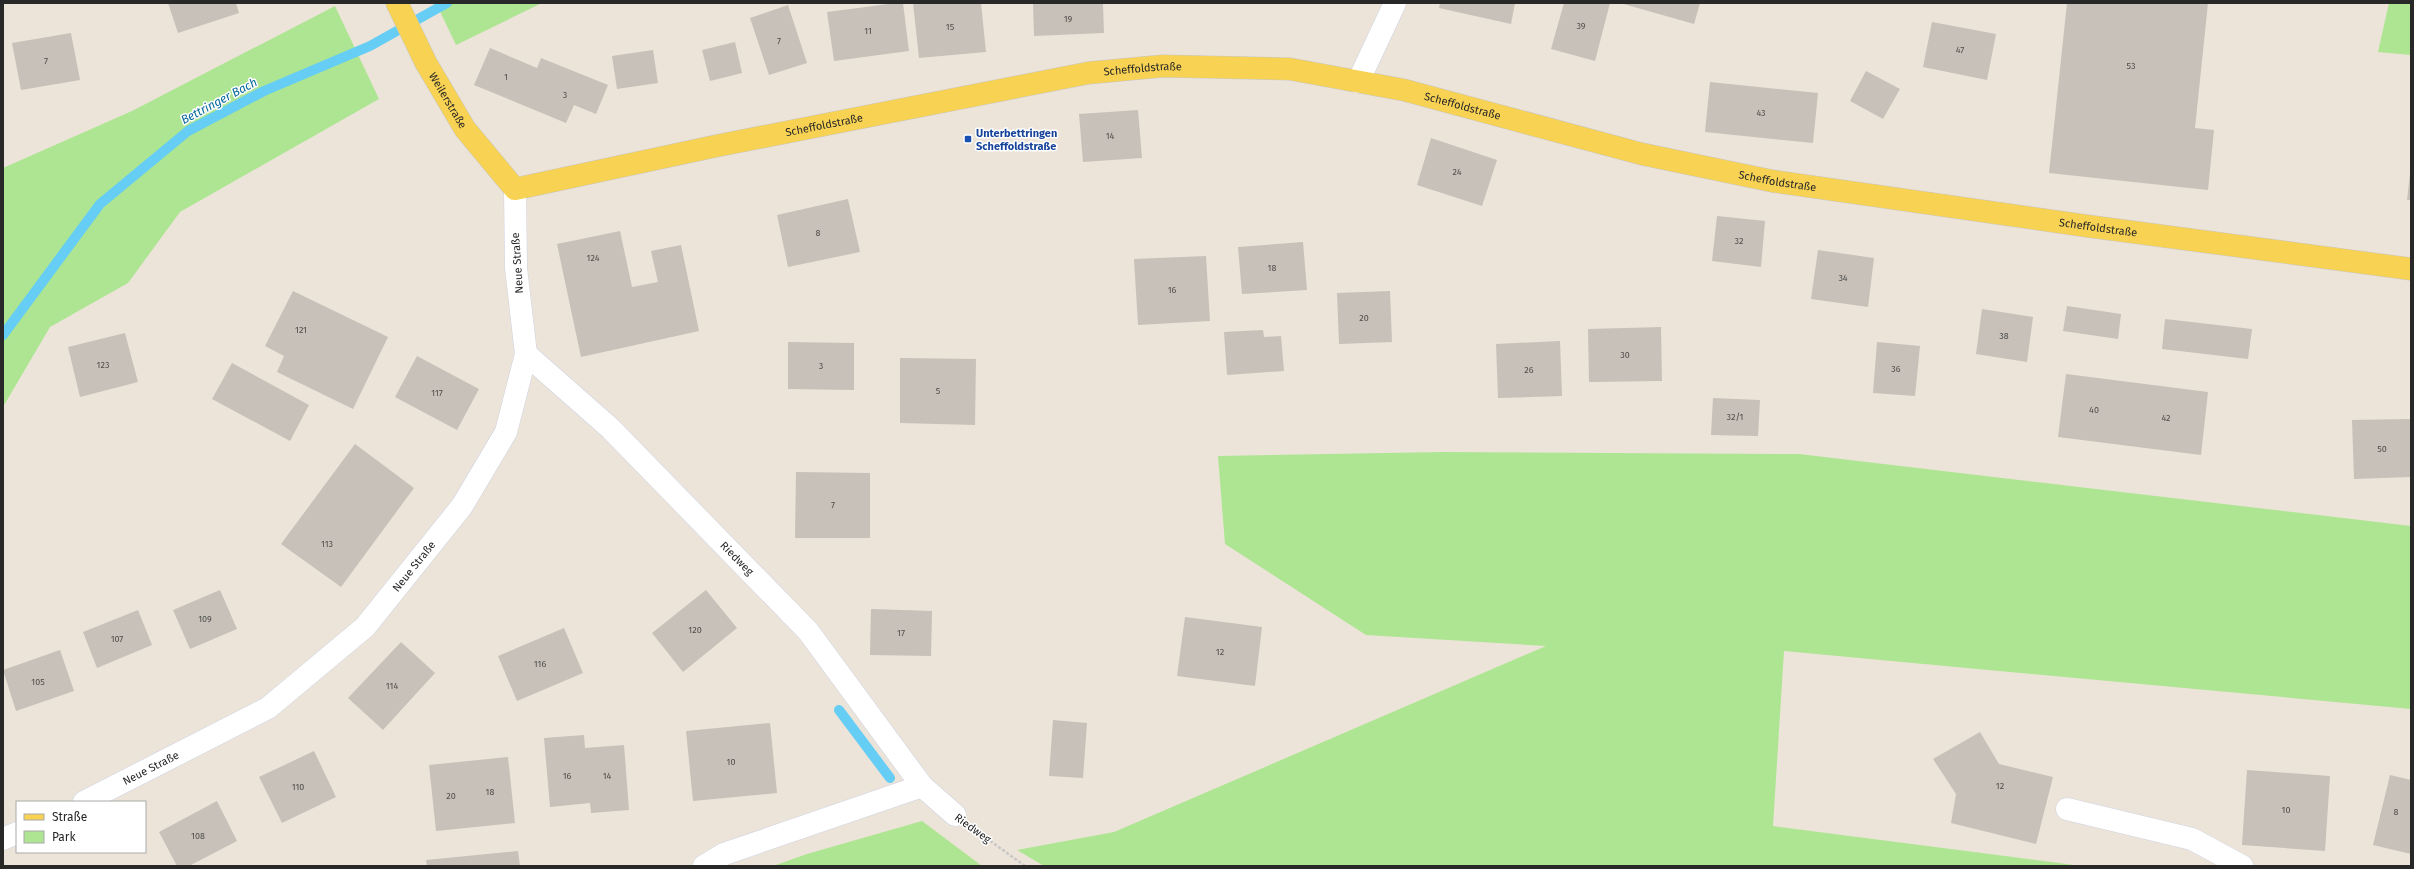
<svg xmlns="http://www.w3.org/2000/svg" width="2414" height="869" font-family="'Fira Sans',sans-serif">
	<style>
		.green { fill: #aee592 }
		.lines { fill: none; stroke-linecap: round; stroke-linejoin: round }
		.stream { stroke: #66cdf4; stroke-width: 10 }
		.building { fill: #c7c1b9 }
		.minor-casing { stroke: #ced2e2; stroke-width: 23 }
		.major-casing { stroke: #c7c7c7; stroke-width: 23 }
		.path { stroke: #c7c7c7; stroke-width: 2.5; stroke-dasharray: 3 2; stroke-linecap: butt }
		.minor { stroke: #fff; stroke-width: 22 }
		.major { stroke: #f7d253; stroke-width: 22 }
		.transit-dot { fill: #1a4fb4; stroke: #fff; stroke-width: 1.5 }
		.labels { text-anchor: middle; stroke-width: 3; stroke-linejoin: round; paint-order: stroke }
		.number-label { font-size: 9px; fill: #504e4c }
		.street-label { font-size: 11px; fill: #282828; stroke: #fff }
		.transit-label { font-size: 11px; font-weight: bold; fill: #164399; stroke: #fff; text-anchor: start }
		.water-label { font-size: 12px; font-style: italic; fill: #07699d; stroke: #fff }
	</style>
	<rect width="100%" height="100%" fill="#ece4d9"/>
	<path class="green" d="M436 3H542L456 45Z
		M2389 3H2411V55L2378 52Z
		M335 6 379 99 180 212 128 283 50 327 3 407V168L132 111Z
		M1443 452 1799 454 2411 526V709L1784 651 1773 826 2082 866H1044L1017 850 1114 832 1546 646 1366 635 1225 544 1218 456Z
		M922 821 982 866H773L807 854Z"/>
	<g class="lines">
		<path class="stream" d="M3 335 100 204 188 131 264 91 370 46 447 3
			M839 710 890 778"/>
	</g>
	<path class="building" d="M168 3H236L239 13 178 33Z
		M896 3H903L909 51 834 61 827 12Z
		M913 3H981L986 52 919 58Z
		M1033 3 1103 4 1104 33 1034 36Z
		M1440 3H1515L1511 24 1439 8Z
		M1564 3H1610L1595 61 1551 49Z
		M1620 3H1700L1694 24Z
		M2067 3H2208L2195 128 2214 130 2208 190 2049 173Z
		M788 5 807 63 769 75 750 18Z
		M1932 22 1996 34 1987 80 1923 67Z
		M71 33 80 80 21 90 12 43Z
		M735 42 742 73 710 81 702 50Z
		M490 48 537 68 541 58 608 85 596 114 574 105 566 123 474 85Z
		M653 50 658 83 617 89 612 56Z
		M1866 71 1900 89 1883 119 1850 101Z
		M1710 82 1818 93 1813 143 1705 132Z
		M1138 110 1142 158 1083 162 1079 114Z
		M1431 138 1497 160 1482 206 1417 185Z
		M2410 174H2411V200H2407Z
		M848 199 860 252 788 267 777 215Z
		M1717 216 1765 221 1761 267 1712 261Z
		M620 231 632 287 658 282 651 251 681 245 699 331 581 357 557 244Z
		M1303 242 1307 290 1242 294 1238 247Z
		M1818 250 1874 258 1868 307 1811 299Z
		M1206 256 1210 321 1138 325 1134 259Z
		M293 291 388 337 353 409 277 372 284 356 265 346Z
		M1390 291 1392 342 1339 344 1337 293Z
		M2067 306 2121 314 2118 339 2063 331Z
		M1982 309 2033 317 2027 362 1976 354Z
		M2165 319 2252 329 2248 359 2162 349Z
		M1661 327 1662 381 1589 382 1588 329Z
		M1263 330 1264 337 1281 336 1284 371 1227 375 1224 332Z
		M125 333 138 382 80 397 68 347Z
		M1560 341 1562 396 1498 398 1496 344Z
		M788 342 854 343V390L788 389Z
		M1877 342 1920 346 1915 396 1873 393Z
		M417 356 479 389 457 430 395 397Z
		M900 358 976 359 975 425 900 423Z
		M232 363 309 405 290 441 212 399Z
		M2066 374 2208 392 2201 455 2058 437Z
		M1713 398 1760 400 1758 436 1711 435Z
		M2411 419V477L2354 479 2352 420Z
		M355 444 414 488 341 587 281 544Z
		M796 472 870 473V538H795Z
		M220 590 237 629 190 649 173 610Z
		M706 590 737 628 683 672 652 633Z
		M871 609 932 611 931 656 870 655Z
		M138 610 152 645 97 668 83 632Z
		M1185 617 1262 627 1255 686 1177 676Z
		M564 628 583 673 517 701 498 656Z
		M401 642 435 673 383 730 348 698Z
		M60 650 74 691 16 711 3 670Z
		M1053 720 1087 723 1083 778 1049 776Z
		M770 723 777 793 693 801 686 731Z
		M1980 732 1999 764 2053 777 2036 844 1951 823 1956 794 1933 759Z
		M584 735 585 748 624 745 629 810 591 813 590 803 550 807 544 738Z
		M314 751 336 797 282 823 259 777Z
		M508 757 515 823 436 831 429 765Z
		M2247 770 2330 776 2325 851 2242 845Z
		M2390 775 2411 780V854L2373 845Z
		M217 801 237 841 189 866H177L159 832Z
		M518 851 520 866H427L426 860Z"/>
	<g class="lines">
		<defs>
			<g id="minor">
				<path d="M1358 82 1395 3"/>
				<path id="s1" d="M526 354 610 428 808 631 922 786 955 815"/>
				<path id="s2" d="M84 802 268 708 365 627 462 506 506 432 526 354 516 268 515 189"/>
				<path d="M2067 809 2192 839 2242 866"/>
				<path d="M3 839 17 833"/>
				<path d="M704 866 724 854 922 786"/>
			</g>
			<g id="major">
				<path id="s3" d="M397 3 426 63 465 129 515 189 716 146 1088 73 1163 66 1290 69 1404 90 1642 154 1772 181 2087 226 2411 269"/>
			</g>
		</defs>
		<use href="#minor" class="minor-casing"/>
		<use href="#major" class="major-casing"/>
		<path class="path" d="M978 832 1025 866"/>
		<use href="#minor" class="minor"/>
		<use href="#major" class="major"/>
	</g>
	<rect class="transit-dot" x="964" y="135" width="8" height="8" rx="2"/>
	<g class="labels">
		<g class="number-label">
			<text x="1068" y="22">19</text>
			<text x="1581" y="29">39</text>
			<text x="950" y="30">15</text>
			<text x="868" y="34">11</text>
			<text x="779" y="44">7</text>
			<text x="1960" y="53">47</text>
			<text x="46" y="64">7</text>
			<text x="2131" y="69">53</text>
			<text x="506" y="80">1</text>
			<text x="565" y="98">3</text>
			<text x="1761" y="116">43</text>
			<text x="1110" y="139">14</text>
			<text x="1457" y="175">24</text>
			<text x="818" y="236">8</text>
			<text x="1739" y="244">32</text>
			<text x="593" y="261">124</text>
			<text x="1272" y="271">18</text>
			<text x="1843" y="281">34</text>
			<text x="1172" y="293">16</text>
			<text x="1364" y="321">20</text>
			<text x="301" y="333">121</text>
			<text x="2004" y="339">38</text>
			<text x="1625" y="358">30</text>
			<text x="103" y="368">123</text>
			<text x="821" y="369">3</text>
			<text x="1896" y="372">36</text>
			<text x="1529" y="373">26</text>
			<text x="938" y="394">5</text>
			<text x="437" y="396">117</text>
			<text x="2094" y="413">40</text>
			<text x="1735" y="420">32/1</text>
			<text x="2166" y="421">42</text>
			<text x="2382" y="452">50</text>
			<text x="833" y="508">7</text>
			<text x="327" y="547">113</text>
			<text x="205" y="622">109</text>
			<text x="695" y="633">120</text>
			<text x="901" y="636">17</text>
			<text x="117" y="642">107</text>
			<text x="1220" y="655">12</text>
			<text x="540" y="667">116</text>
			<text x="38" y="685">105</text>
			<text x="392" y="689">114</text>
			<text x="731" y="765">10</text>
			<text x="567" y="779">16</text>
			<text x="607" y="779">14</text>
			<text x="2000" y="789">12</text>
			<text x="298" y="790">110</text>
			<text x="490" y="795">18</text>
			<text x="451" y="799">20</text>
			<text x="2286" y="813">10</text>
			<text x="2396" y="815">8</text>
			<text x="198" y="839">108</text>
		</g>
		<g class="street-label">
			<text dy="4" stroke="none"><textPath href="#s3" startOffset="861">Scheffoldstraße</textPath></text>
			<text dy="4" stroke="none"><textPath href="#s3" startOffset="110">Weilerstraße</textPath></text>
			<text dy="4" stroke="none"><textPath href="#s3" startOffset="1185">Scheffoldstraße</textPath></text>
			<text dy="4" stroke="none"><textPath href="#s3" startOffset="537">Scheffoldstraße</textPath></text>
			<text dy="4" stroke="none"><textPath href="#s3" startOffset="1509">Scheffoldstraße</textPath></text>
			<text dy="4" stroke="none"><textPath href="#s3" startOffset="1833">Scheffoldstraße</textPath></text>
			<text transform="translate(517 263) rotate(-94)" y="4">Neue Straße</text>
			<text dy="4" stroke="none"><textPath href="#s1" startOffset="294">Riedweg</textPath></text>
			<text dy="4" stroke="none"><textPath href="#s2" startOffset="411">Neue Straße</textPath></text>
			<text dy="4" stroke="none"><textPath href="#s2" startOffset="75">Neue Straße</textPath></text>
			<text transform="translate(973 828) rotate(36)" y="4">Riedweg</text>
		</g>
		<g class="transit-label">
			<text x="976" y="137">Unterbettringen<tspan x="976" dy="13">Scheffoldstraße</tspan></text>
		</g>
		<g class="water-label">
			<text transform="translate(219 101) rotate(-28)" y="4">Bettringer Bach</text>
		</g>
	</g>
	<rect width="2414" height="869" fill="none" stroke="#282828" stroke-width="8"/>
	<rect x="16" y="801" width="130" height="52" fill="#ffffff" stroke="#a9a9a9"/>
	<rect x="24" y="814" width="20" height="6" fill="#f7d253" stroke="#a9a9a9"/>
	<text x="52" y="821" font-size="12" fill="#282828">Straße</text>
	<rect x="24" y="831" width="20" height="12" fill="#aee592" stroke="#a9a9a9"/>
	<text x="52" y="841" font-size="12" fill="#282828">Park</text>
</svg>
